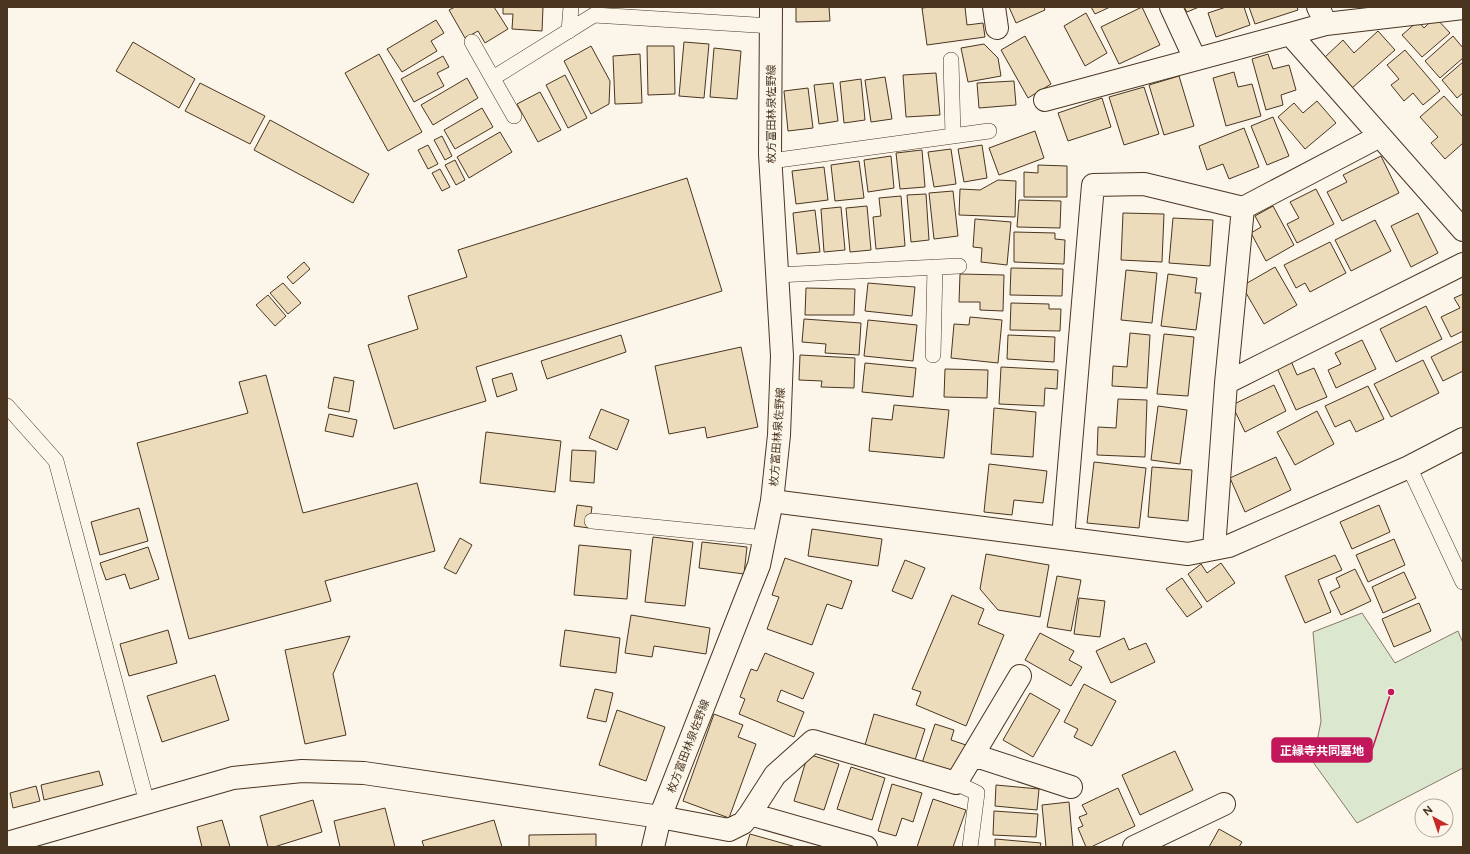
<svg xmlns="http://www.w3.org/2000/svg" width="1470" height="854" font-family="Figtree,'Noto Sans JP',sans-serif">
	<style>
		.green { fill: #dce7d0; stroke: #887966 }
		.building { fill: #ecdcbc; stroke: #4a3520 }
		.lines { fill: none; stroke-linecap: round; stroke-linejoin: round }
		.lane-casing { stroke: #4a3520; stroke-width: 16 }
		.street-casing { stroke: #4a3520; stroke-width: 24 }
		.secondary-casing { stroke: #4a3520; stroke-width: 24 }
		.primary-casing { stroke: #4a3520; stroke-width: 24 }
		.lane { stroke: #fbf6e9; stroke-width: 15 }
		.street { stroke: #fbf6e9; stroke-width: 22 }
		.secondary { stroke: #fbf6e9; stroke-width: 22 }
		.primary { stroke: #fbf6e9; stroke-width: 22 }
		.labels { text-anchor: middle; stroke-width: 3; stroke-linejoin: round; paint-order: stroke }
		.street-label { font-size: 11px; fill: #4a3520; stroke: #fbf6e9 }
		.leader { fill: none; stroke: #c2185b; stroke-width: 1.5 }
		.callout-dot { fill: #c2185b; stroke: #fbf6e9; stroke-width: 1.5 }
		.callout { fill: #c2185b; stroke: #c2185b; stroke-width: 1.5 }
		.callout-label { font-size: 12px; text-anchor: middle; font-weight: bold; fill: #fff }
	</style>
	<rect width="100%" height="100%" fill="#fbf6e9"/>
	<path class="green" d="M1362 613 1395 663 1458 631 1463 643V768L1357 823 1313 762 1321 721 1313 632Z"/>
	<path class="building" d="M455 7H494L508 29 485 43 478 31 465 38 449 10Z
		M503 7H543L542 31 512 29 513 14H503Z
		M796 7H829L830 21 796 22Z
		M930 7H965L967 25 983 23 985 37 927 45 922 8Z
		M1009 7H1044L1045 10 1016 23Z
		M1091 7H1110L1095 14Z
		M1142 7 1160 45 1119 64 1101 27Z
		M1184 7H1199L1187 12Z
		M1226 7H1244L1250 25 1216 37 1208 13Z
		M1249 7H1297L1298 10 1255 24Z
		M1086 13 1107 53 1085 66 1064 26Z
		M1435 17 1450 33 1422 57 1402 35 1418 21 1424 28Z
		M436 20 444 33 431 41 437 51 402 72 387 49Z
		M1378 31 1395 50 1352 88 1325 57 1343 40 1354 53Z
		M1025 36 1051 84 1028 98 1001 50Z
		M1453 36 1463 48V58L1440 78 1425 61Z
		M133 42 195 79 179 108 116 71Z
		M684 42 709 44 704 98 679 96Z
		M984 44 998 58 1001 76 968 82 961 48Z
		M591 46 610 81 609 104 591 114 564 61Z
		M647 46H674L675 94 648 95Z
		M714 48 741 51 737 99 710 97Z
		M1405 50 1440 91 1423 105 1413 93 1404 101 1391 85 1399 79 1387 65Z
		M379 54 422 132 388 151 345 73Z
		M640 54 642 103 615 104 613 56Z
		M1268 54 1273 69 1289 65 1296 90 1281 95 1283 105 1266 110 1252 59Z
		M443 56 449 67 437 73 444 86 414 102 401 79Z
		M1463 62V93L1457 98 1442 80Z
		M1234 72 1238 87 1252 84 1261 116 1226 126 1213 78Z
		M936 73 940 115 906 117 903 75Z
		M565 75 587 118 568 128 546 85Z
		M1179 76 1194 126 1164 135 1149 85Z
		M885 77 892 119 871 122 865 80Z
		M467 78 478 98 433 125 421 105Z
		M861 79 865 120 844 123 840 82Z
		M1014 81 1016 105 979 108 977 83Z
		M200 83 265 116 250 144 185 111Z
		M833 83 838 121 819 124 814 85Z
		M1144 87 1159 134 1124 145 1109 97Z
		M808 88 813 128 788 131 784 91Z
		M540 92 561 130 538 142 517 104Z
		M1444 96 1463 117V143L1445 159 1431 143 1438 137 1420 117Z
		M1102 98 1111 127 1068 141 1058 113Z
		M1317 101 1336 123 1305 149 1278 117 1294 103 1303 113Z
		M482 108 493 127 455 149 444 130Z
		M1273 117 1289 156 1267 165 1251 126Z
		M270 120 369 174 353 203 254 150Z
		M1244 128 1259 167 1229 179 1223 164 1207 170 1199 146Z
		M1035 131 1044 158 999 175 989 148Z
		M500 132 512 152 469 178 457 157Z
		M442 136 452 156 445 160 434 140Z
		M428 145 438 164 428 169 418 150Z
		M982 145 987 178 964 182 958 149Z
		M951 149 956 184 934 187 928 152Z
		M922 150 925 187 900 189 896 153Z
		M891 156 894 188 868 192 864 160Z
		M1381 156 1399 193 1342 221 1327 192 1347 182 1343 175Z
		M455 160 465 180 456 185 445 165Z
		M859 161 864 198 835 201 831 165Z
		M1038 165 1067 166V197H1024V172L1038 173Z
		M824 167 828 200 796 204 792 171Z
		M440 169 450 187 442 191 432 173Z
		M687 178 722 291 476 367 486 401 394 429 368 345 418 329 408 296 467 277 458 250Z
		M998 180 1016 181 1015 217 959 215 960 189 980 190Z
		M1316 189 1334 224 1297 243 1287 224 1299 218 1290 202Z
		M953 191 958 236 934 239 929 193Z
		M926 194 929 240 911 242 907 195Z
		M901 196 905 246 876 249 873 217 881 216 879 198Z
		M1019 200 1061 201 1060 228 1017 227Z
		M867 206 871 250 850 252 846 208Z
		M1273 206 1294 245 1266 261 1251 233 1261 227 1255 216Z
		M841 207 845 250 824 252 821 209Z
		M815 210 820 252 797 254 793 213Z
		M1123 213 1164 214 1162 262 1121 260Z
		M1418 213 1438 253 1411 267 1391 226Z
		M1173 218 1213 220 1210 266 1169 263Z
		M975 219 1011 222 1007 265 981 262 982 248 973 247Z
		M1375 220 1391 251 1351 271 1335 240Z
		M1014 232 1055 233V239L1065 240 1064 264 1014 262Z
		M1330 242 1346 273 1310 292 1305 283 1296 288 1284 265Z
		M304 262 310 269 293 284 287 277Z
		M1275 267 1297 305 1264 324 1242 286Z
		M1011 268 1063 269 1062 296 1010 295Z
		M1126 270 1157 273 1152 323 1121 320Z
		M960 274 1004 275 1003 311 980 310V302H959Z
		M1168 274 1197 278 1195 293H1201L1196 330 1161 326Z
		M283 283 301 303 288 314 270 293Z
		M868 283 915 287 912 316 865 311Z
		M806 288 855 289 854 315H805Z
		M1463 294V331L1451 337 1441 317 1460 308 1454 298Z
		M268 295 286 316 275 326 256 305Z
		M1011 303 1049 304V309H1061L1060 331 1010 330Z
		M1426 306 1442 339 1396 362 1380 329Z
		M970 317 1002 320 998 363 951 358 954 324 969 325Z
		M804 319 861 323 859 355 825 353 826 344 802 342Z
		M868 320 917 325 913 361 864 356Z
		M1130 333 1150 335 1147 388 1112 386 1113 366 1127 367Z
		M1164 334 1194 337 1188 396 1157 394Z
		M621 335 626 352 547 379 541 361Z
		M1008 335 1055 337 1054 362 1007 359Z
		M1362 340 1376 369 1336 388 1328 370 1341 364 1335 353Z
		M1463 341V371L1443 381 1431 357Z
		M741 347 758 427 707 438 705 427 669 434 655 366Z
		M800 355 855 358 854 388 821 387 822 381 799 380Z
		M1423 360 1439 393 1391 417 1374 384Z
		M1291 361 1297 375 1314 368 1327 397 1296 410 1277 368Z
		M865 363 916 368 913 397 862 392Z
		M1001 367 1058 370 1057 389 1045 388 1044 406 999 404Z
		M945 369 988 370 987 398 944 397Z
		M512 373 517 390 497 397 492 379Z
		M266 375 303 513 417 483 435 551 325 581 331 601 189 639 137 443 248 413 239 382Z
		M334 377 354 381 349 412 328 408Z
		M1274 385 1286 411 1245 432 1232 405Z
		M1368 386 1384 419 1356 432 1350 420 1335 427 1325 406Z
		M1118 399 1147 400 1145 457 1097 455 1098 427 1116 428Z
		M894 405 949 410 944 458 869 451 872 418 892 420Z
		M1158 406 1187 410 1180 464 1151 460Z
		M994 408 1036 412 1033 457 991 454Z
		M601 409 629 420 617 450 589 438Z
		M1317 411 1334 444 1295 465 1277 432Z
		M329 414 357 420 353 437 325 431Z
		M486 432 561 441 555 492 480 483Z
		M572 450 596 451 594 483 570 481Z
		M1276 457 1291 490 1245 512 1230 478Z
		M1094 462 1146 468 1139 528 1087 523Z
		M989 464 1047 471 1043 503 1014 500 1012 515 984 512Z
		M1152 467 1192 470 1188 521 1148 517Z
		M577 505 592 507 589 528 574 526Z
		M1379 505 1390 532 1352 549 1340 522Z
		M139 508 148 541 100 555 91 522Z
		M812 529 882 539 878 566 808 556Z
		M653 537 693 542 685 606 645 602Z
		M460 538 472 545 456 574 444 568Z
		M1394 539 1405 565 1368 582 1356 555Z
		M702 542 747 547 744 574 699 568Z
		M579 545 631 550 627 599 574 595Z
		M148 547 159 579 130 589 125 574 106 580 100 563Z
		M986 554 1049 565 1040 617 998 610 980 589Z
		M1335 555 1342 570 1318 580 1331 612 1305 623 1285 576Z
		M785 558 852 581 842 609 827 604 812 645 767 629 779 597 772 595Z
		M905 560 925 568 912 599 892 591Z
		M1221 563 1235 583 1207 602 1188 574 1201 564 1207 573Z
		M1355 569 1371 601 1341 615 1330 592 1340 587 1336 578Z
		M1404 572 1416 598 1383 613 1372 587Z
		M1057 576 1081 580 1071 631 1047 627Z
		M1182 578 1202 607 1187 617 1166 589Z
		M952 595 984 609 978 624 1004 635 966 726 916 705 921 692 912 689Z
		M1079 598 1105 601 1100 637 1074 634Z
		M1419 603 1431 631 1394 647 1382 619Z
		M631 615 710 628 706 654 654 646 652 657 625 653Z
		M168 630 177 663 129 676 120 644Z
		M565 630 620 638 616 673 560 666Z
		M1040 633 1074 651 1069 660 1082 667 1071 686 1025 660Z
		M350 636 333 674 346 735 305 744 285 650Z
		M1124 638 1129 650 1146 643 1155 662 1111 683 1096 651Z
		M765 653 814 673 803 699 781 690 777 701 804 712 794 737 739 714 745 699 740 697 751 669 757 671Z
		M215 675 229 720 162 742 147 696Z
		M1084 684 1116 701 1092 746 1074 737 1078 729 1064 722Z
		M595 689 613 693 606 722 587 718Z
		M1030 693 1060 710 1033 757 1003 740Z
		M617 710 665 727 646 781 599 765Z
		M714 714 743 725 738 737 756 744 729 818 683 801Z
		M874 714 925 729 915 760 865 745Z
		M935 724 954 730 951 740 966 745 955 777 921 766Z
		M1175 751 1193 790 1140 815 1122 775Z
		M808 754 839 764 824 810 794 801Z
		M851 767 885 778 872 820 837 809Z
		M99 771 103 785 44 800 41 785Z
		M892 784 922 793 913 822 902 818 896 836 878 831Z
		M996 785 1039 789 1037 810 995 806Z
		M36 786 40 801 13 808 10 793Z
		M1118 788 1135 826 1091 847H1086L1078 828 1083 826 1079 817 1087 814 1082 805Z
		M933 799 966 810 953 847H917Z
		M313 800 322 832 274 847H268L260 816Z
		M1069 802 1073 847H1046L1042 805Z
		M385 808 395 847H340L334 821Z
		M994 811 1038 814 1036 837 993 835Z
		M222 820 230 847H202L197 827Z
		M494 820 502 847H424L422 841Z
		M1219 829 1242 842 1239 847H1209Z
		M596 834V847H529V835Z
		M750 834 796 847H746Z
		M995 839 1041 843 1040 847H995Z"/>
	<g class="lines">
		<defs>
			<path id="lane" d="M569 31 571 7
				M472 42 514 116
				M951 60 953 136
				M493 78 594 15 771 26
				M771 161 989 131
				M777 275 959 266
				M933 355 935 267
				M7 406 56 461 147 803
				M1409 467 1463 582
				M592 521 765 538
				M956 783 977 793 970 847"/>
			<path id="street" d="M994 7 997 28
				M1171 7 1195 59
				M1318 7 1326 24
				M1290 34 1326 24 1463 8
				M1045 100 1290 34 1463 230
				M1226 383 1463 264
				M772 501 1188 554 1229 546 1409 467 1463 439
				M1063 538 1093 185 1144 184 1243 208 1380 136
				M1214 549 1226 383 1243 208
				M973 755 1071 787
				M750 814 866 847
				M660 817 729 830 743 823 750 814 775 775 813 741 956 783 1020 676
				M1134 847 1224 804"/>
			<path id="secondary" d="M7 843 233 778 302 771 364 773 660 817"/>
			<path id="primary" d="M653 847 660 817 759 565 772 501 779 435 782 356 770 154 771 7"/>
		</defs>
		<use href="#lane" class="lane-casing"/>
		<use href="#street" class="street-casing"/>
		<use href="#secondary" class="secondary-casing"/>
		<use href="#primary" class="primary-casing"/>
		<use href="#lane" class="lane"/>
		<use href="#street" class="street"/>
		<use href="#secondary" class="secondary"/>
		<use href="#primary" class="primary"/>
	</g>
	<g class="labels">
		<g class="street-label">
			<text transform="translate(771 114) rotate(-90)" y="4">枚方富田林泉佐野線</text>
			<text transform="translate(777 437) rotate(-86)" y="4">枚方富田林泉佐野線</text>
			<text transform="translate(688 746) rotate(-69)" y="4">枚方富田林泉佐野線</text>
		</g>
	</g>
	<path class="leader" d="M1391 692L1372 750"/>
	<circle class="callout-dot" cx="1391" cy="692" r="4"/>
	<rect class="callout" x="1272" y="738" width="100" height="24" rx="4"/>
	<g class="callout-label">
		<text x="1322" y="755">正縁寺共同墓地</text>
	</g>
	<rect width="1470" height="854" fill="none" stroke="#4a3520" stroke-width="16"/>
	<g transform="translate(1434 818) rotate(320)"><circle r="19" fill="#fbf6e9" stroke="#b4a999"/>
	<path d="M0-3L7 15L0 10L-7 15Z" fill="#c62828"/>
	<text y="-6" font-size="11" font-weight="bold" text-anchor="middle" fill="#4a3520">N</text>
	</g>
</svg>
